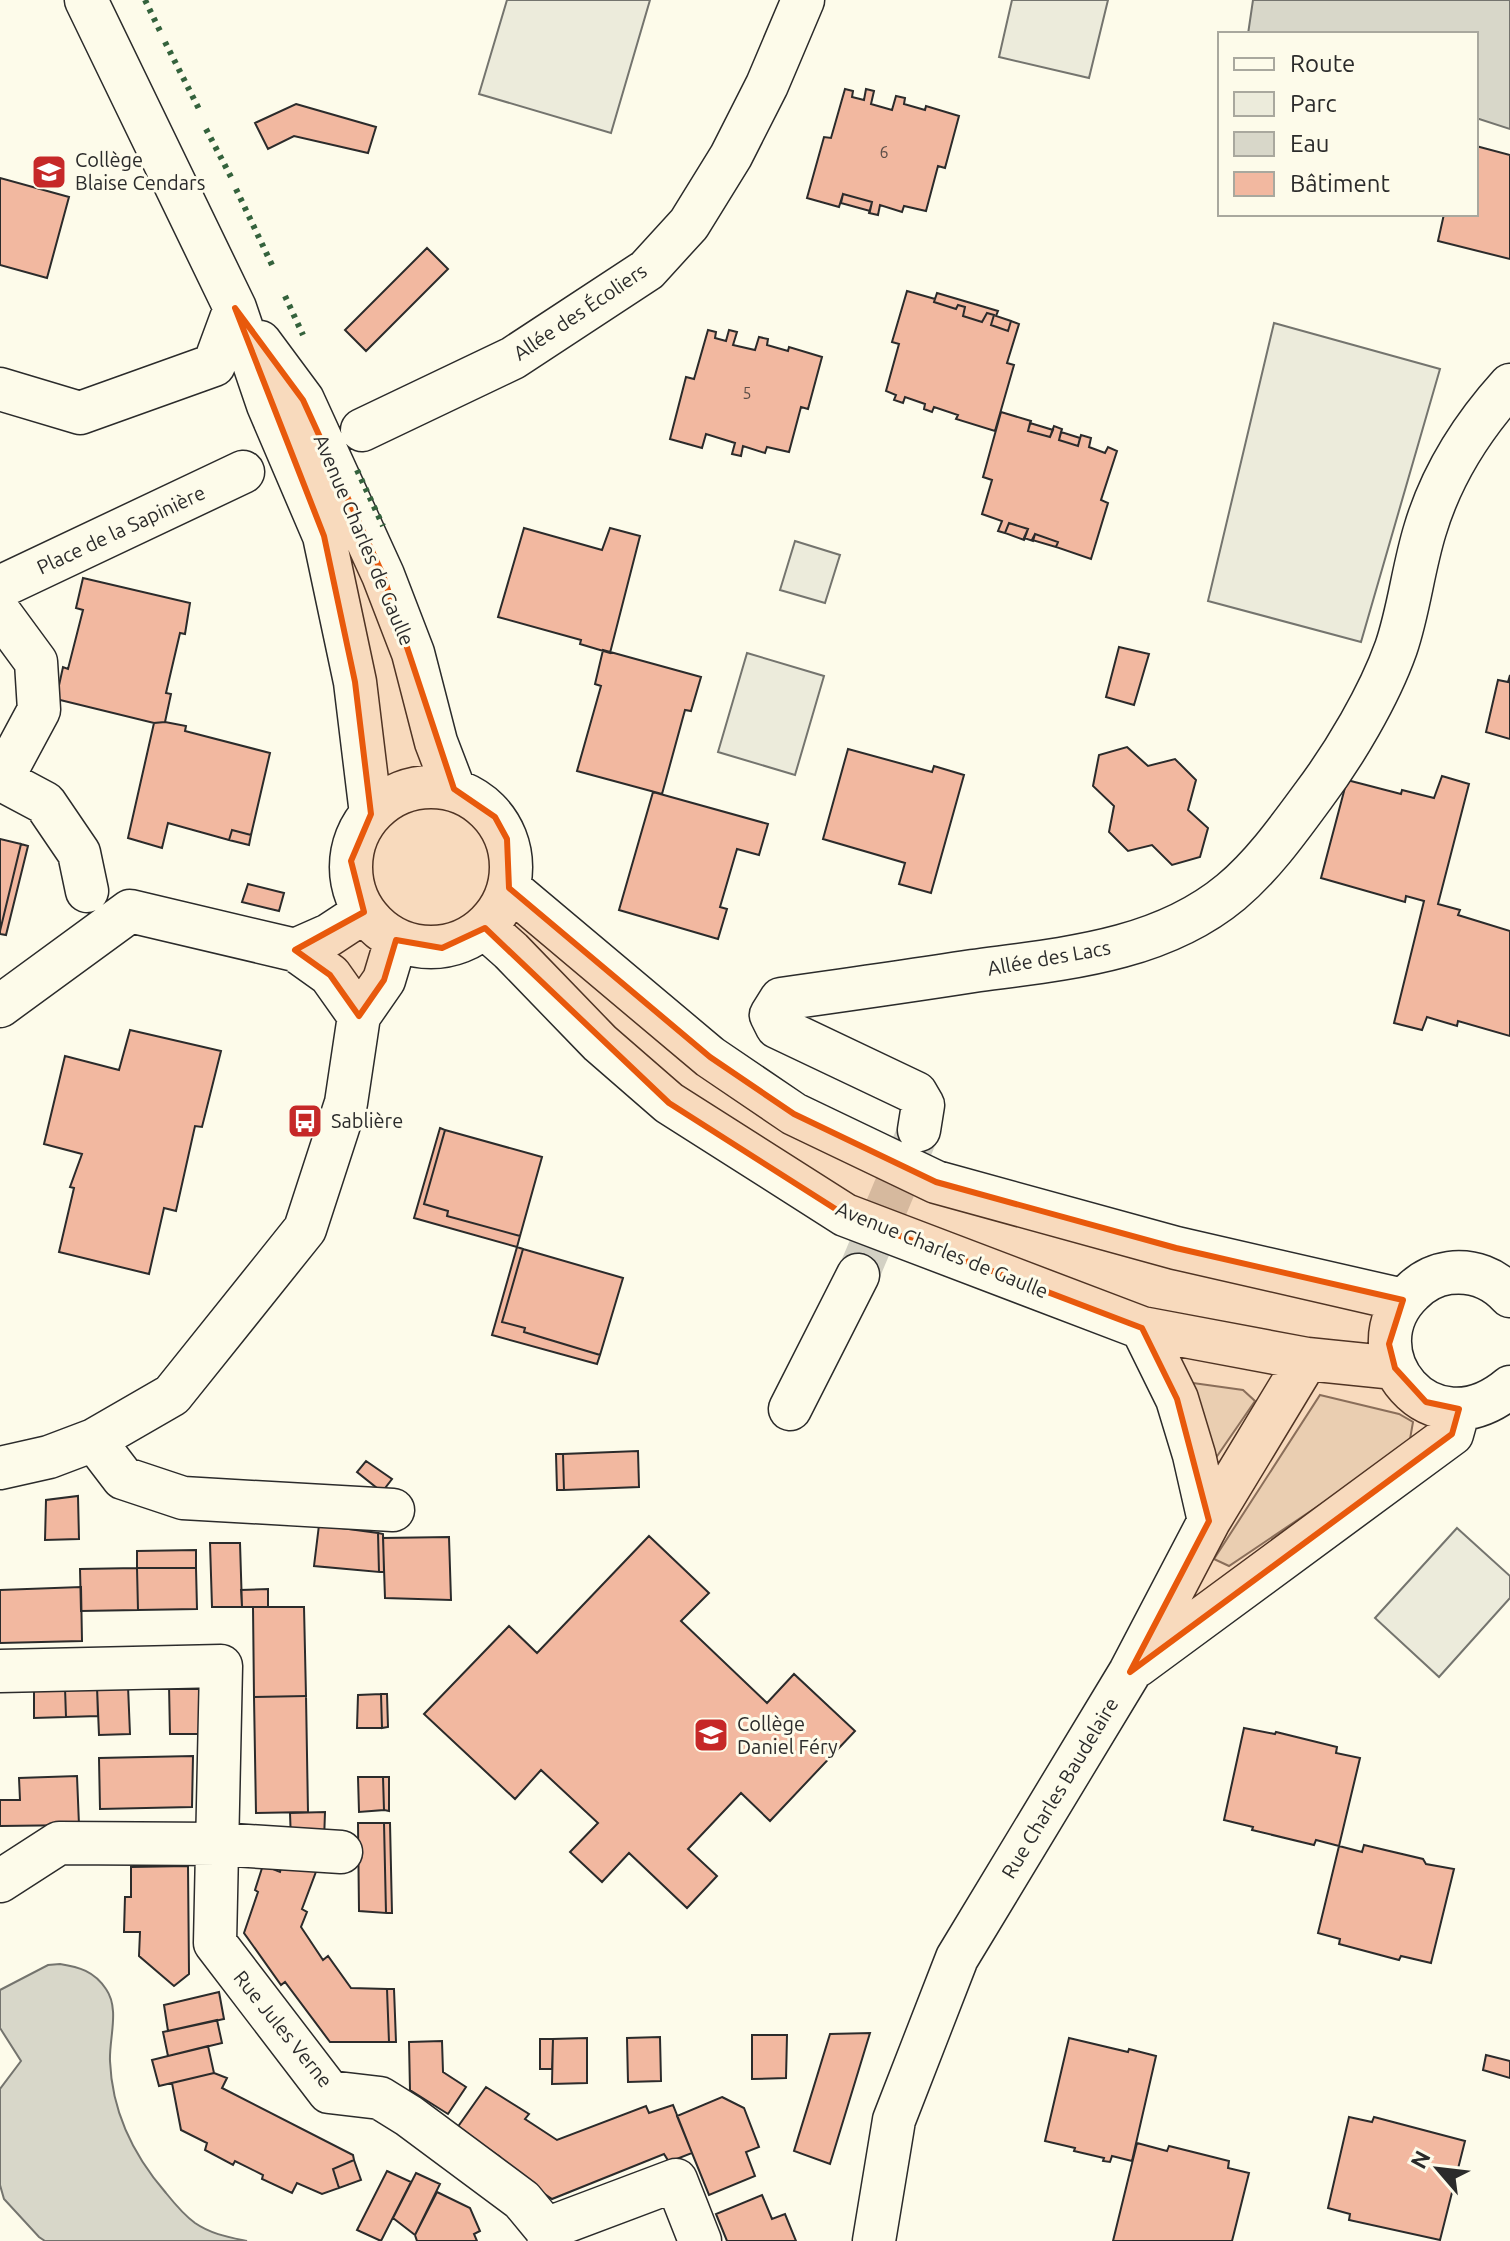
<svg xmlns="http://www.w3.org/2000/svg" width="1510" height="2241" font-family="Ubuntu,sans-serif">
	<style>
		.green { fill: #ecebdb; stroke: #74746e; stroke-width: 2 }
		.water { fill: #d8d7c9; stroke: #74746e; stroke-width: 2 }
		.building { fill: #f2b8a0; stroke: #2b2b2b; stroke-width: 2 }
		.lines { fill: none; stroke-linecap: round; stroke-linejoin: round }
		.minor-tunnel { stroke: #d3d1c4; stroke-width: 42; stroke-dasharray: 42 21; stroke-linecap: butt }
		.minor-casing { stroke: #2b2b2b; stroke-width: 45 }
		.minor { stroke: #fdfbea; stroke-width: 42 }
		.hedge { stroke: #34623c; stroke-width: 6; stroke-dasharray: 4 6; stroke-linecap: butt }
		.marked { fill: #e8590c; fill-opacity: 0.2; stroke: #e8590c; stroke-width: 6; stroke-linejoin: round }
		.labels { text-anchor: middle; stroke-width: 6; stroke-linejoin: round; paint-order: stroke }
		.number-label { font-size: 16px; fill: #5d4e48 }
		.poi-label { font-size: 20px; fill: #2b2b2b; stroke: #fdfbea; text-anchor: start }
		.street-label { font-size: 20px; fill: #2b2b2b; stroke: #fdfbea }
	</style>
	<rect width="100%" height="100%" fill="#fdfbea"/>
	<path class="green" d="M507 0H650L611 133 479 94Z
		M1012 0H1108L1089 78 999 57Z
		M1274 323 1440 369 1361 642 1208 601Z
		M795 541 840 555 825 603 780 590Z
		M747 653 824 676 795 775 718 752Z
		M1193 1383 1243 1390 1255 1401 1211 1465 1187 1392Z
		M1320 1395 1399 1414 1413 1422 1409 1445 1229 1566 1214 1559Z
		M1457 1528 1510 1576V1598L1439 1677 1375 1618Z"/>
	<path class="water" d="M1253 0H1510V129L1476 118V34H1248Z
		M60 1964C79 1967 94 1971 106 1989 120 2009 109 2038 110 2061 112 2112 133 2155 166 2193 174 2203 184 2215 195 2223 211 2234 228 2237 247 2241H45L39 2237 4 2199 0 2185V2089L21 2061 0 2028V1990L48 1965Z"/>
	<path class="building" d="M845 89 853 91 852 97 864 100 866 89 874 91 871 104 892 110 896 96 905 98 904 104 925 110 926 106 959 116 945 168 938 166 926 211 904 206 902 212 880 205 878 215 869 213 872 202 843 194 839 207 807 198 824 137 831 138Z
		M296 104 376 127 368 153 294 136 268 149 255 123Z
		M1476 146 1510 155V259L1438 241 1444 214H1476Z
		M0 178 69 197 47 278 0 265Z
		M843 194 872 202 870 211 841 203Z
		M427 248 448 269 366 351 345 330Z
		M907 291 935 299 934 302 956 309 958 305 965 307 963 316 982 322 987 313 994 315 991 325 1008 331 1011 321 1019 324 1007 363 1014 365 995 431 956 419 958 415 934 407 932 412 924 409 925 404 905 397 903 403 894 400 896 395 886 391 899 344 892 342Z
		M937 293 998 311 996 316 1011 321 1008 331 991 325 994 315 987 313 982 322 963 316 965 307 958 305 956 309 934 302Z
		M708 330 716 332 715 338 726 341 729 330 737 332 733 345 755 350 759 337 768 339 767 345 788 351 789 347 822 357 808 409 801 407 789 452 767 447 765 453 743 446 741 456 732 454 735 443 706 434 702 448 670 439 686 377 694 379Z
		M1001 412 1031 421 1028 431 1050 437 1054 426 1062 429 1059 440 1078 446 1081 435 1091 438 1089 447 1105 453 1108 447 1117 451 1101 500 1108 503 1091 559 1056 547 1058 542 1035 534 1033 541 1024 538 1028 529 1009 523 1005 533 998 531 1002 521 982 514 992 480 983 477Z
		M1030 423 1053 430 1050 437 1028 431Z
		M1061 432 1080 438 1078 446 1059 440Z
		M1009 523 1028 529 1024 540 1005 533Z
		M524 528 602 550 610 528 640 536 610 653 580 644 581 640 498 617Z
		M1035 534 1058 542 1056 547 1032 540Z
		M83 578 190 603 185 634 180 633 166 693 171 694 165 722 154 723 56 699 63 667 68 669 83 610 76 608Z
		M1119 647 1149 654 1134 705 1106 697Z
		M603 650 701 677 691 711 685 710 662 794 577 771 601 686 595 684Z
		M1510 675V739L1486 732 1498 680 1508 682Z
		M165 722 186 726 185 731 270 753 251 835 232 830 229 840 168 823 162 848 128 838 154 723Z
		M1127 747 1148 766 1175 759 1196 780 1188 810 1208 828 1200 857 1172 865 1152 845 1128 851 1109 832 1114 806 1093 786 1099 755Z
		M848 749 932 772 934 766 964 775 931 893 899 884 905 863 823 839Z
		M1442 776 1469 784 1438 904 1460 910 1458 915 1510 931V1036L1458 1021 1457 1026 1427 1017 1422 1030 1394 1023 1424 901 1406 896 1405 902 1321 878 1347 780 1401 794 1402 790 1434 798Z
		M653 792 768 824 759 855 737 849 720 907 727 909 718 939 619 910Z
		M232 830 251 835 249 845 229 840Z
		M0 839 21 844 0 931Z
		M21 844 28 846 6 935 0 934V931Z
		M248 884 284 893 279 911 242 902Z
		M130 1030 221 1051 202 1127 195 1126 176 1211 164 1208 149 1274 59 1252 74 1188 70 1187 82 1154 44 1144 65 1056 119 1070Z
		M440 1128 445 1130 424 1204 448 1211 447 1216 520 1236 517 1247 414 1218Z
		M445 1130 542 1157 520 1236 447 1216 448 1211 424 1204Z
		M517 1247 523 1249 502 1322 525 1328 524 1332 600 1355 597 1364 492 1335Z
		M523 1249 623 1278 600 1355 524 1332 525 1328 502 1322Z
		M638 1451 639 1487 564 1490 563 1454Z
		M556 1454H563L564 1490H557Z
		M366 1461 392 1479 382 1492 357 1472Z
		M78 1496 79 1539 45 1540 46 1500Z
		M319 1525 378 1533 379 1572 314 1566Z
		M378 1533 383 1534 384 1572H379Z
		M649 1536 709 1593 681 1621 767 1703 794 1674 855 1731 770 1821 741 1793 688 1849 717 1876 687 1908 629 1853 602 1882 570 1852 598 1823 541 1770 515 1799 424 1714 509 1626 537 1653Z
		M449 1537 451 1600 385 1598 383 1538Z
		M210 1543H240L242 1607H212Z
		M196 1550V1568H137V1551Z
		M137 1568 138 1610 81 1611 80 1569Z
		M137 1568H196L197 1609 138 1610Z
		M81 1587 82 1641 0 1643V1590Z
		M268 1589V1607H242L241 1590Z
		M253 1607H304L306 1696 254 1697Z
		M200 1684 201 1734H170L169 1685Z
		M128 1686 130 1734 99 1735 97 1687Z
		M97 1687 98 1716 66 1717 65 1688Z
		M65 1688 66 1717 34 1718V1689Z
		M381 1694 382 1728H357L358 1695Z
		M381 1694H387L388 1727 382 1728Z
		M306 1696 308 1812 256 1813 254 1697Z
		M1244 1728 1275 1734 1276 1732 1337 1747 1336 1753 1360 1758 1339 1846 1316 1840 1314 1845 1252 1830 1253 1827 1224 1820Z
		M193 1756 192 1807 100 1809 99 1758Z
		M77 1776 79 1825 0 1826V1800H20L19 1778Z
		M358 1777H383L384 1810 359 1812Z
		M383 1777H389V1811L384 1810Z
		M325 1812 324 1841H291L290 1813Z
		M358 1823H384L386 1913 359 1911Z
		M384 1823H390L392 1913H386Z
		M1364 1845 1423 1859 1426 1864 1454 1869 1431 1963 1401 1956 1399 1960 1339 1944 1340 1939 1318 1933 1339 1846 1362 1852Z
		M284 1857 317 1869 302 1909 307 1912 301 1927 323 1960 328 1956 351 1988 387 1989 389 2042H330L285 1982 281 1985 244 1933 258 1892 255 1890 263 1865 280 1872Z
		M188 1866 189 1974 174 1986 139 1956 140 1932H124L125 1897H131V1867Z
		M387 1989H394L396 2042H389Z
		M219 1992 224 2019 168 2031 164 2005Z
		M217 2020 222 2043 168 2056 163 2032Z
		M870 2033 830 2164 794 2151 830 2034Z
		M752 2035H787L786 2078 752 2079Z
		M660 2037 661 2081 628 2082 627 2038Z
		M587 2038V2083L552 2084 553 2039Z
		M1069 2038 1128 2052 1129 2049 1156 2056 1132 2161 1112 2156 1110 2162 1103 2161 1104 2158 1074 2151 1075 2148 1045 2141Z
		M540 2039H553L552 2069H540Z
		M442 2041 443 2072 466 2087 448 2114 410 2090 409 2042Z
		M208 2046 214 2073 159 2086 152 2060Z
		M1486 2055 1510 2061V2078L1483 2070Z
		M214 2073 227 2078 222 2088 353 2155 354 2160 333 2169 339 2188 322 2194 297 2183 292 2193 262 2179 263 2175 235 2161 233 2165 205 2150 207 2143 181 2130 172 2083Z
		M486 2087 529 2114 525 2119 557 2140 646 2106 649 2113 673 2105 692 2153 669 2162 664 2154 552 2199 498 2162 500 2157 457 2128Z
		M722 2097 744 2108 759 2147 746 2152 755 2176 709 2195 677 2116Z
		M1349 2117 1372 2122 1374 2117 1465 2141 1440 2240 1349 2220 1350 2214 1328 2208Z
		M1137 2143 1167 2151 1169 2146 1229 2161 1228 2168 1249 2173 1232 2241H1113Z
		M354 2160 361 2180 339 2188 333 2169Z
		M387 2171 411 2182 381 2241 357 2230Z
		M416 2173 440 2184 415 2235 393 2218Z
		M437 2192 470 2208 480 2231 474 2234 477 2241H417L415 2235Z
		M762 2195 772 2219 785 2214 796 2241H727L716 2214Z"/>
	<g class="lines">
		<path class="minor-tunnel" d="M858 1275 918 1132"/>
		<defs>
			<path id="minor" d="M86 0 235 308 268 405 324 536 355 682 371 814
				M260 342 303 400 383 575 413 653 436 742 454 789
				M0 389 80 413 214 365 235 308
				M362 430 513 358 647 270 689 224 731 156 767 85 803 0
				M0 587 243 472
				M0 613 36 662 39 710 2 779
				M0 779 45 803 79 853 87 891
				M351 867a80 80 0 1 1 160 0a80 80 0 1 1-160 0Z
				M509 888 710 1057 794 1114 936 1182 1176 1248 1403 1300
				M485 928 511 951 600 1043 669 1103 845 1215 1142 1328 1307 1359 1395 1368
				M295 950 330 975 359 1016
				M0 1006 130 911 295 950 329 935 364 912
				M919 1130 923 1105 916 1093 777 1027 771 1015 781 999C845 990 909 981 973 971 1061 959 1159 952 1231 892 1263 865 1288 830 1313 796 1344 755 1379 696 1396 648 1409 610 1413 569 1425 530 1441 476 1472 427 1510 385
				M1510 1296C1494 1278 1473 1270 1449 1273 1435 1275 1422 1282 1412 1292 1350 1351 1430 1454 1510 1387
				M1142 1328 1177 1399 1194 1455 1209 1521
				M790 1409 858 1275
				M94 1440 123 1478 183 1498 393 1510
				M0 1468 49 1457 94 1440 172 1395 305 1229 346 1103 359 1016 384 980 396 940
				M1137 1666 1452 1434 1459 1409
				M0 1671 221 1666 215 1943 329 2092 380 2098 409 2116 522 2200 546 2229 550 2241
				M0 1881 59 1843 218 1844 341 1852
				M546 2229 676 2180 700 2241
				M874 2241 894 2120 957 1958 1130 1672 1209 1521 1307 1359"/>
		</defs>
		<use href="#minor" class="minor-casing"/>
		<use href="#minor" class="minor"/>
		<path class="hedge" d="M145 0 160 31
			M165 42 200 111
			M206 129 231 177
			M236 189 272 265
			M285 296 303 335
			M357 470 383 526"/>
	</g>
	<path class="marked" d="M235 308 303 400 383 575 454 789 495 817 507 839 509 888 710 1057 794 1114 936 1182 1176 1248 1403 1300 1389 1344 1395 1368 1426 1402 1459 1409 1452 1434 1130 1672 1209 1521 1177 1399 1142 1328 845 1215 669 1103 485 928 442 948 396 940 384 980 359 1016 330 975 295 950 364 912 351 861 371 814 355 682 324 536Z"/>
	<defs>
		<symbol id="school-square" viewBox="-11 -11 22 22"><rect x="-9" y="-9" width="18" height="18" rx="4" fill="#c62828" stroke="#fdfbea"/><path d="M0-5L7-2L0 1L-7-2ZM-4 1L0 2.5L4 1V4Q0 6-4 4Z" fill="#fff"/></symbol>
		<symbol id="bus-square" viewBox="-11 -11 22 22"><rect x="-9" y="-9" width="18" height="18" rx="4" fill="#c62828" stroke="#fdfbea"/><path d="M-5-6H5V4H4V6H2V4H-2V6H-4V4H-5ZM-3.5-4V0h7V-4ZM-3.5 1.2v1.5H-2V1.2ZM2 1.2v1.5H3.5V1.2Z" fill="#fff"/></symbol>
	</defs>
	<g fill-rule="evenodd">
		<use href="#school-square" x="29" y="152" width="40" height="40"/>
		<use href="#bus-square" x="285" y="1101" width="40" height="40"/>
		<use href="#school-square" x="691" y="1715" width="40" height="40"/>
	</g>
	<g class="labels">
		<g class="number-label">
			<text x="884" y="158">6</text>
			<text x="747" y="399">5</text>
		</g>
		<g class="poi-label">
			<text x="75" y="167">Collège<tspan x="75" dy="23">Blaise Cendars</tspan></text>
			<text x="331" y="1128">Sablière</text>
			<text x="737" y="1731">Collège<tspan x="737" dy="23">Daniel Féry</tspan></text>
		</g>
		<g class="street-label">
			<text transform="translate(580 312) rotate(-34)" y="7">Allée des Écoliers</text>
			<text transform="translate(121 530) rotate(-25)" y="7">Place de la Sapinière</text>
			<text transform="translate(364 540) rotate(67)" y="7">Avenue Charles de Gaulle</text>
			<text transform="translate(1049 958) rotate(-10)" y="7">Allée des Lacs</text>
			<text transform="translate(942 1250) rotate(22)" y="7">Avenue Charles de Gaulle</text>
			<text transform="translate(1060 1788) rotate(-59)" y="7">Rue Charles Baudelaire</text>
			<text transform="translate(283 2029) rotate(51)" y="7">Rue Jules Verne</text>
		</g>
	</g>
	<rect x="1218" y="32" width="260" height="184" fill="#fdfbea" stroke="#a9a89e" stroke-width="2"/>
	<rect x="1234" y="58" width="40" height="12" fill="#fdfbea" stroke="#a9a89e" stroke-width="2"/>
	<text x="1290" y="72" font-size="24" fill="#2b2b2b">Route</text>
	<rect x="1234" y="92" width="40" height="24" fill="#ecebdb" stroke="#a9a89e" stroke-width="2"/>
	<text x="1290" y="112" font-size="24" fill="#2b2b2b">Parc</text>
	<rect x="1234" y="132" width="40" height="24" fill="#d8d7c9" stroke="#a9a89e" stroke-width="2"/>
	<text x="1290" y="152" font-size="24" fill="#2b2b2b">Eau</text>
	<rect x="1234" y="172" width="40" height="24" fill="#f2b8a0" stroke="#a9a89e" stroke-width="2"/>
	<text x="1290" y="192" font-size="24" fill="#2b2b2b">Bâtiment</text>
	<g transform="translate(1438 2169) rotate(298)" stroke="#fdfbea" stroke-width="6" paint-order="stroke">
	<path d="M0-6L14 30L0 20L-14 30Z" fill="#2b2b2b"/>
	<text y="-12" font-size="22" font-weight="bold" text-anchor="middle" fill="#2b2b2b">N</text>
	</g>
</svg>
